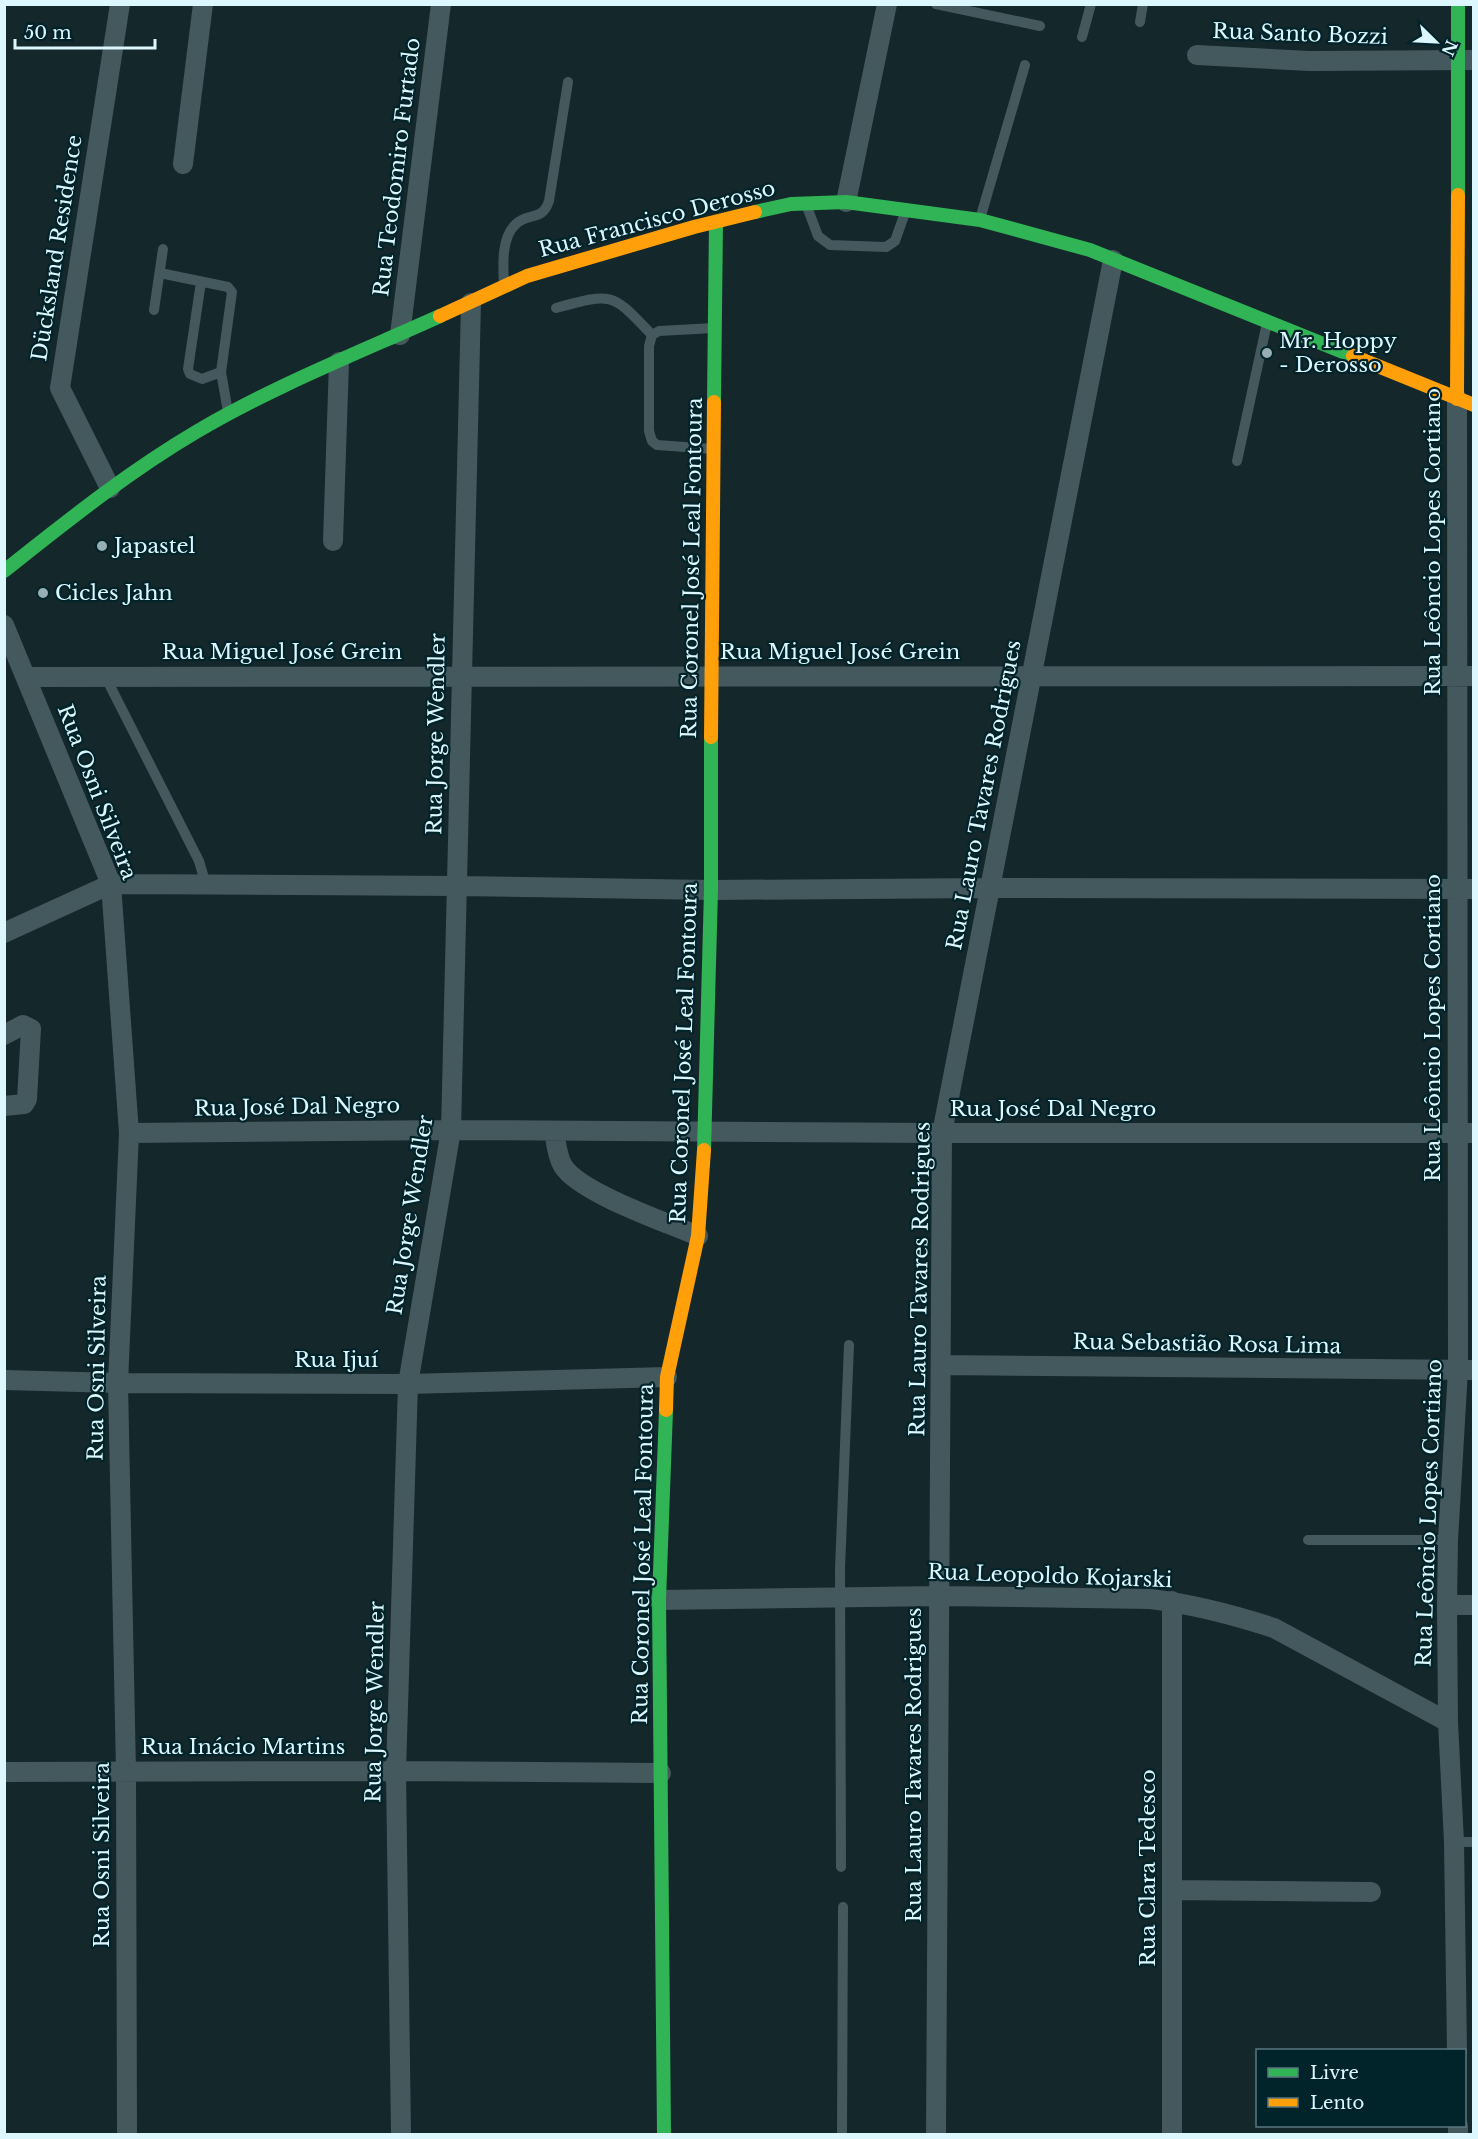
<svg xmlns="http://www.w3.org/2000/svg" width="1478" height="2139" font-family="'Libre Baskerville',serif">
	<style>
		.lines { fill: none; stroke-linecap: round; stroke-linejoin: round }
		.lane { stroke: #44595d; stroke-width: 10 }
		.street { stroke: #44595d; stroke-width: 20 }
		.fast { stroke: #30b455; stroke-width: 14 }
		.slow { stroke: #ff9f0a; stroke-width: 14 }
		.poi-dot { fill: #96aeb4; stroke: #01232a; stroke-width: 2 }
		.labels { text-anchor: middle; stroke-width: 4.5; stroke-linejoin: round; paint-order: stroke }
		.street-label { font-size: 21px; fill: #dcf7fe; stroke: #01232a }
		.poi-label { font-size: 21px; fill: #dcf7fe; stroke: #01232a; text-anchor: start }
	</style>
	<rect width="100%" height="100%" fill="#14272b"/>
	<g class="lines">
		<path class="lane" d="M936 4 1040 26
			M1140 22 1143 4
			M1082 37 1091 4
			M806 204 818 236 830 245 886 247 895 241 906 210
			M980 219 1025 65
			M160 273 228 287 232 292 221 372 228 412
			M201 282 188 369 190 374 202 379 221 372
			M504 284C503 266 501 237 516 224 529 212 542 222 549 201L568 82
			M556 308C614 292 612 293 652 335
			M154 310 163 249
			M713 449 657 445 652 441 649 431V346L652 335 659 331 714 328
			M1237 461 1267 323
			M105 676 199 861 206 885
			M1308 1540H1448
			M1454 1842H1474
			M841 1867 840 1569 849 1345
			M842 2134 843 1907"/>
		<path class="street" d="M1197 55 1309 61 1474 60
			M183 164 203 4
			M846 202 887 4
			M400 335 441 4
			M1457 399 1458 1370 1448 1540 1447 1605 1448 1722 1454 1842 1457 2050
			M110 488 60 388 120 4
			M333 541 339 362
			M4 625 111 884 129 1133 118 1383 126 1771 127 2134
			M26 677 1474 676
			M4 933 111 884 457 886 711 890 990 888 1474 889
			M4 1035 23 1025 31 1029 27 1099 24 1104 4 1106
			M554 1131C556 1141 557 1157 563 1166 580 1193 666 1222 698 1236
			M129 1133 451 1130 942 1133H1474
			M941 1365 1474 1370
			M4 1380 118 1383 408 1384 667 1377
			M659 1600 939 1596 1150 1599C1192 1604 1234 1615 1274 1628L1448 1722
			M1447 1605H1474
			M4 1772 396 1771 661 1773
			M1172 1890 1371 1892
			M1458 2126V2134
			M401 2134 396 1771 408 1384 451 1130 471 303
			M936 2134 942 1133 1113 260
			M1172 2134V1601"/>
		<path class="fast" d="M1458 195V4
			M755 212 791 204 846 202 980 220 1090 250 1353 356
			M714 402 716 222
			M4 571C66 522 128 472 196 432 274 386 358 353 440 316
			M704 1150 711 890V737
			M664 2134 659 1600 666 1410"/>
		<path class="slow" d="M440 316 527 276 694 227 755 212
			M1353 356 1474 405
			M1457 399 1458 195
			M711 737 714 402
			M666 1410 667 1377 698 1236 704 1150"/>
	</g>
	<g class="poi-dot">
		<circle cx="1267" cy="353" r="6"/>
		<circle cx="102" cy="546" r="6"/>
		<circle cx="43" cy="593" r="6"/>
	</g>
	<g class="labels">
		<g class="street-label">
			<text transform="translate(1300 34) rotate(2)" y="7">Rua Santo Bozzi</text>
			<text transform="translate(397 167) rotate(-83)" y="7">Rua Teodomiro Furtado</text>
			<text transform="translate(657 219) rotate(-15)" y="7">Rua Francisco Derosso</text>
			<text transform="translate(57 248) rotate(-81)" y="7">Dücksland Residence</text>
			<text transform="translate(1433 542) rotate(-90)" y="7">Rua Leôncio Lopes Cortiano</text>
			<text transform="translate(692 568) rotate(-89)" y="7">Rua Coronel José Leal Fontoura</text>
			<text x="282" y="659">Rua Miguel José Grein</text>
			<text x="840" y="659">Rua Miguel José Grein</text>
			<text transform="translate(436 734) rotate(-89)" y="7">Rua Jorge Wendler</text>
			<text transform="translate(97 792) rotate(69)" y="7">Rua Osni Silveira</text>
			<text transform="translate(984 795) rotate(-79)" y="7">Rua Lauro Tavares Rodrigues</text>
			<text transform="translate(1433 1028) rotate(-90)" y="7">Rua Leôncio Lopes Cortiano</text>
			<text transform="translate(684 1053) rotate(-88)" y="7">Rua Coronel José Leal Fontoura</text>
			<text transform="translate(297 1107) rotate(-1)" y="7">Rua José Dal Negro</text>
			<text x="1053" y="1116">Rua José Dal Negro</text>
			<text transform="translate(410 1215) rotate(-81)" y="7">Rua Jorge Wendler</text>
			<text transform="translate(920 1279) rotate(-89)" y="7">Rua Lauro Tavares Rodrigues</text>
			<text transform="translate(1207 1344) rotate(1)" y="7">Rua Sebastião Rosa Lima</text>
			<text x="336" y="1367">Rua Ijuí</text>
			<text transform="translate(97 1368) rotate(-89)" y="7">Rua Osni Silveira</text>
			<text transform="translate(1429 1513) rotate(-88)" y="7">Rua Leôncio Lopes Cortiano</text>
			<text transform="translate(643 1554) rotate(-89)" y="7">Rua Coronel José Leal Fontoura</text>
			<text transform="translate(1050 1576) rotate(2)" y="7">Rua Leopoldo Kojarski</text>
			<text transform="translate(375 1702) rotate(-89)" y="7">Rua Jorge Wendler</text>
			<text x="243" y="1754">Rua Inácio Martins</text>
			<text transform="translate(914 1765) rotate(-90)" y="7">Rua Lauro Tavares Rodrigues</text>
			<text transform="translate(102 1855) rotate(-90)" y="7">Rua Osni Silveira</text>
			<text transform="translate(1148 1868) rotate(-90)" y="7">Rua Clara Tedesco</text>
		</g>
		<g class="poi-label">
			<text x="1279" y="348">Mr. Hoppy<tspan x="1279" dy="24">- Derosso</tspan></text>
			<text x="114" y="553">Japastel</text>
			<text x="55" y="600">Cicles Jahn</text>
		</g>
	</g>
	<rect width="1478" height="2139" fill="none" stroke="#dcf7fe" stroke-width="12"/>
	<rect x="1256" y="2049" width="210" height="78" fill="#01232a" stroke="#59787f" stroke-width="1.5"/>
	<rect x="1268" y="2068" width="30" height="9" fill="#30b455" stroke="#59787f" stroke-width="1.5"/>
	<text x="1310" y="2079" font-size="18" fill="#dcf7fe">Livre</text>
	<rect x="1268" y="2098" width="30" height="9" fill="#ff9f0a" stroke="#59787f" stroke-width="1.5"/>
	<text x="1310" y="2109" font-size="18" fill="#dcf7fe">Lento</text>
	<g transform="translate(1436 42) rotate(114)" stroke="#01232a" stroke-width="4.5" paint-order="stroke">
	<path d="M0-4.5L10 22L0 15L-10 22Z" fill="#dcf7fe"/>
	<text y="-9" font-size="16" font-weight="bold" text-anchor="middle" fill="#dcf7fe">N</text>
	</g>
	<path d="M15 39v9h140v-9" fill="none" stroke="#dcf7fe" stroke-width="3"/>
	<text x="24" y="39" font-size="18" fill="#dcf7fe" stroke="#01232a" stroke-width="4.5" paint-order="stroke">50 m</text>
</svg>
